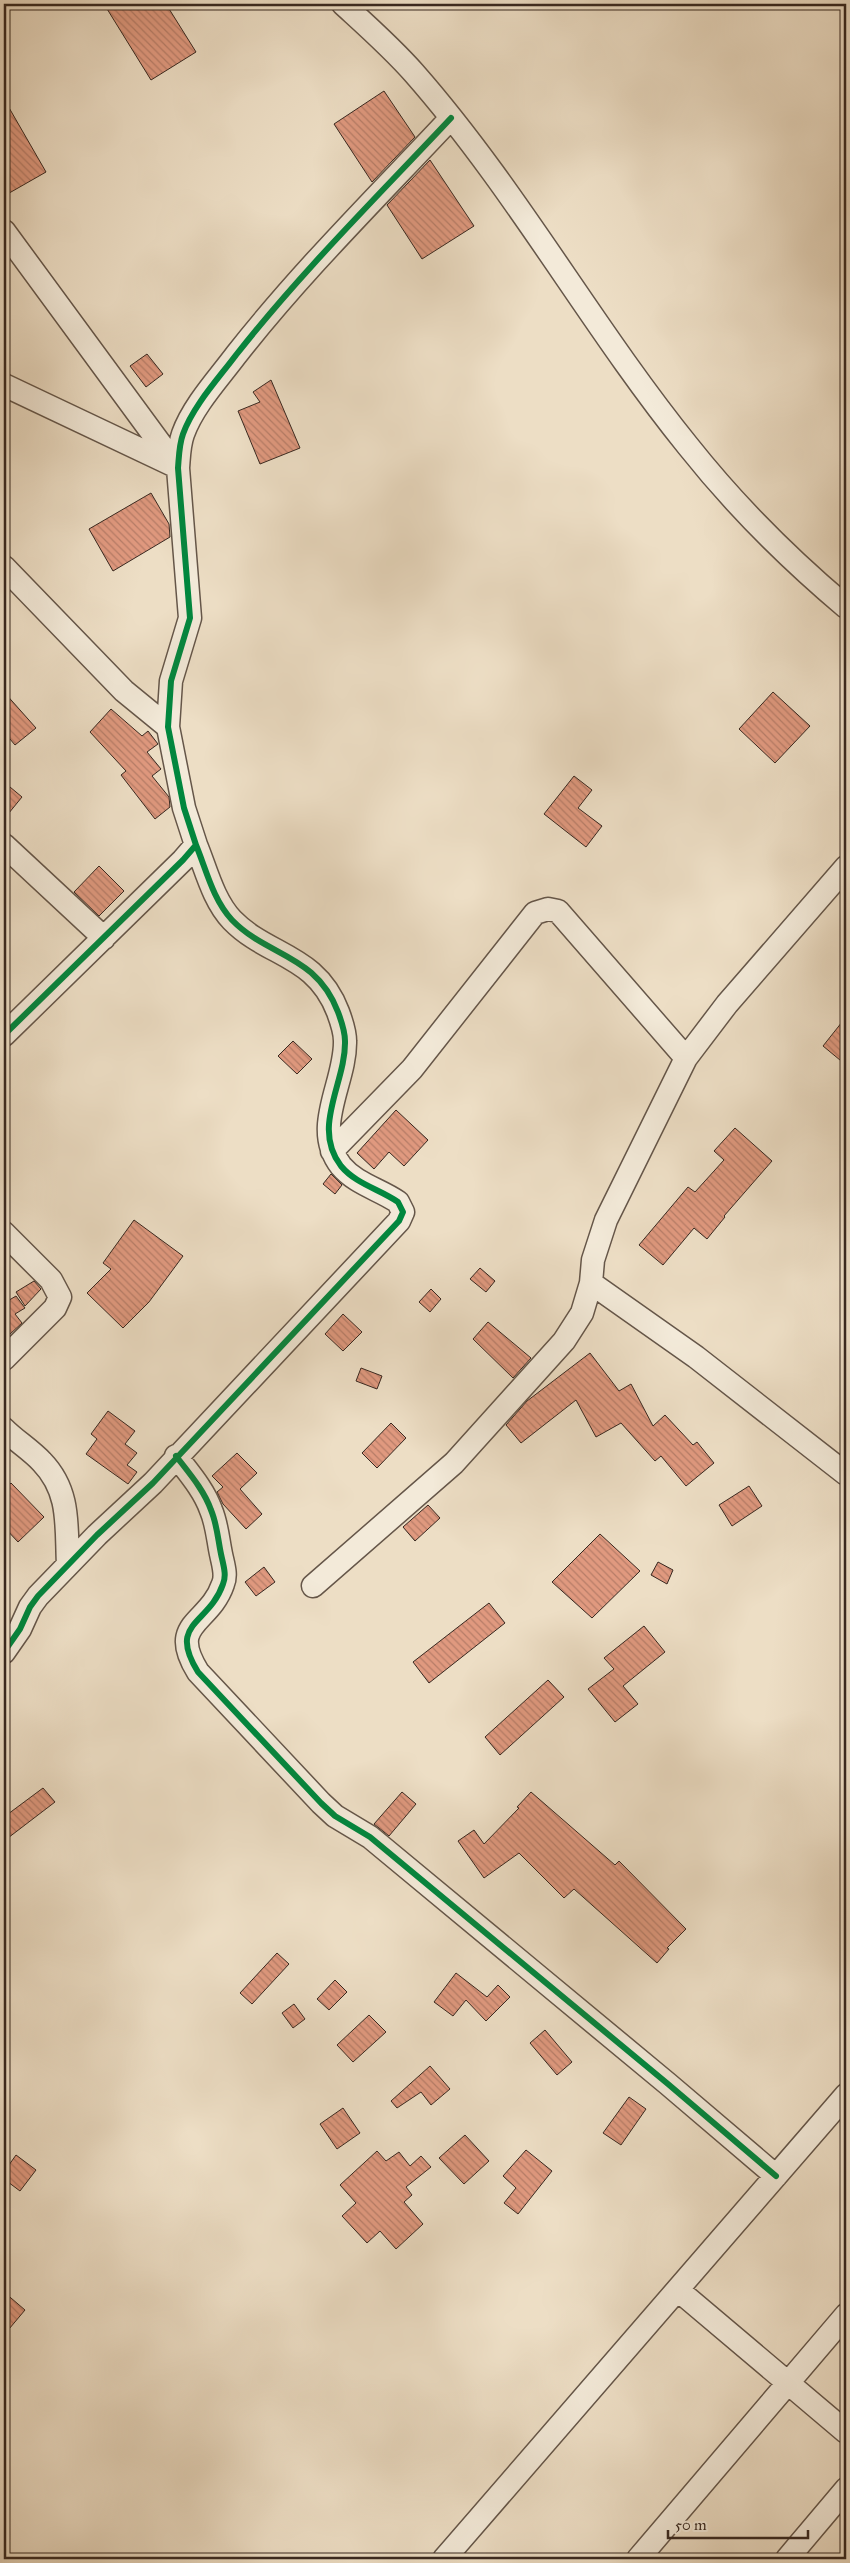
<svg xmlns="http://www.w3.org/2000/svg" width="850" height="2563" font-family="'IM FELL Great Primer',serif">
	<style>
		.building { fill: url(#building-back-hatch); stroke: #382820 }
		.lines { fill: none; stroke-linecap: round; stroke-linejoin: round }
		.minor-casing { stroke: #655649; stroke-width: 25 }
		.minor { stroke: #f3ead9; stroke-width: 22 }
		.cycleway-casing { stroke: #f3ead9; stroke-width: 9 }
		.cycleway { stroke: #00873e; stroke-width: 6 }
	</style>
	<defs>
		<pattern id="building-back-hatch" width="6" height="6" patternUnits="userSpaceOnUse" patternTransform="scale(1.25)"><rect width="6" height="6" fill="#e0997f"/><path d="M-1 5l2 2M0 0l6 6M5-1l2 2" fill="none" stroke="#b77d68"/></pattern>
	</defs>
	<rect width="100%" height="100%" fill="#eddec5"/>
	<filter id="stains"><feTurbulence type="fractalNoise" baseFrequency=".004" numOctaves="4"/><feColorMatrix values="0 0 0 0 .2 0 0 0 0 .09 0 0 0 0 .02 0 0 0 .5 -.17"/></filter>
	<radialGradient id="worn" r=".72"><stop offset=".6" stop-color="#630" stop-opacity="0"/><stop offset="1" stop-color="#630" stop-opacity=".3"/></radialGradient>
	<path class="building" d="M104 4H166L196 52 151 80Z
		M384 91 415 137 372 182 334 124Z
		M4 99 46 172 4 196Z
		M430 160 474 226 422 259 387 205Z
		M147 354 163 374 146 387 130 366Z
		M271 380 300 448 260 464 238 411 260 402 253 392Z
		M151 493 169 524 170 537 113 571 89 529Z
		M4 692 36 728 15 745 4 732Z
		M773 692 810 726 775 763 739 729Z
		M111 709 142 736 148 731 158 744 147 752 161 769 152 776 169 797 170 807 155 819 121 775 126 771 90 732Z
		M574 776 592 790 578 808 602 826 586 847 544 814Z
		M4 782 22 797 4 819Z
		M99 866 124 891 99 916 74 892Z
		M846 1017V1065L823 1046Z
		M293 1041 312 1059 297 1074 278 1056Z
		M396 1110 428 1140 404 1166 389 1152 374 1169 357 1153Z
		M735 1128 772 1161 724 1216 725 1217 707 1239 694 1228 663 1265 639 1245 688 1187 695 1192 724 1160 714 1151Z
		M331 1174 342 1185 335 1194 323 1184Z
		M134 1220 183 1256 149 1302 123 1328 87 1293 111 1269 103 1263Z
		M480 1268 495 1281 486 1292 470 1279Z
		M34 1281 41 1289 25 1306 16 1292Z
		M431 1289 441 1299 430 1312 419 1302Z
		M16 1296 25 1308 15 1314 22 1323 9 1335 4 1328V1299L6 1302Z
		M343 1314 362 1332 343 1351 325 1334Z
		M488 1322 531 1358 513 1378 473 1339Z
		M590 1353 619 1391 631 1384 653 1426 665 1415 693 1445 697 1442 714 1463 686 1486 661 1456 655 1461 621 1423 596 1437 576 1400 521 1443 506 1425 527 1401Z
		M361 1368 382 1376 377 1389 356 1381Z
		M108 1411 135 1431 125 1444 137 1453 127 1465 137 1472 128 1484 86 1454 97 1439 91 1434Z
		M391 1423 406 1438 377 1468 362 1453Z
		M237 1453 257 1473 240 1489 262 1514 246 1529 223 1504 217 1492 223 1487 212 1476Z
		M11 1483 44 1517 18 1542 4 1527V1490Z
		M749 1486 762 1506 732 1526 719 1505Z
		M428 1505 440 1518 415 1541 403 1527Z
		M600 1534 640 1571 592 1618 552 1582Z
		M658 1562 673 1570 667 1584 651 1575Z
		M264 1567 275 1582 256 1596 245 1582Z
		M489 1603 505 1623 429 1683 413 1662Z
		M644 1626 665 1652 623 1686 638 1704 615 1722 588 1689 614 1669 604 1658Z
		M548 1680 564 1697 500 1755 485 1737Z
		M43 1788 55 1802 4 1841V1817Z
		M402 1792 416 1804 389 1836 374 1824Z
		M531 1792 615 1865 619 1861 686 1929 667 1948 669 1949 657 1963 574 1889 564 1898 519 1853 484 1878 458 1841 474 1830 484 1844 519 1808 517 1807Z
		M277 1953 289 1964 252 2004 240 1993Z
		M456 1973 487 1997 498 1985 510 1997 486 2021 466 2000 453 2016 434 2002Z
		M335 1980 347 1992 329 2010 317 1999Z
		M294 2004 305 2019 293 2028 282 2013Z
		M369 2015 386 2032 353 2062 337 2045Z
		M545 2030 572 2062 557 2075 530 2043Z
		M430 2066 450 2089 431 2105 421 2092 397 2108 391 2101Z
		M629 2097 646 2109 621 2145 603 2133Z
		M343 2108 360 2133 337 2149 320 2124Z
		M465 2135 489 2161 464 2184 439 2158Z
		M526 2150 552 2171 518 2214 504 2203 516 2188 503 2176Z
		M377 2151 386 2161 399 2152 410 2166 421 2156 431 2167 406 2187 412 2195 404 2202 423 2224 396 2249 380 2231 367 2243 342 2216 356 2203 340 2185Z
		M16 2155 36 2170 20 2191 4 2179V2172Z
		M4 2292 25 2310 4 2335Z"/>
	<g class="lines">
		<defs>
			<path id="minor" d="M343 4C367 26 392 48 414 73 516 189 591 326 688 446 734 504 789 559 846 607
				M4 231 178 468
				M4 385 175 466
				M4 567 124 691 168 727
				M4 845 104 938
				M4 1035 183 860 196 845 184 808 168 727 171 681 190 618 178 468C179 456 179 445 183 434 193 406 218 379 236 355 302 271 378 196 451 118
				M332 1151 412 1069 535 913 548 909 558 911 686 1058
				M4 1233 51 1280 60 1297 55 1308 4 1359
				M591 1283 696 1357 846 1474
				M4 1429C16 1441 31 1450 42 1462 71 1492 66 1527 68 1565
				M176 1456C189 1473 204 1490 211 1510 217 1524 218 1540 221 1554 223 1564 227 1575 223 1584 209 1625 167 1622 198 1672L321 1803 335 1816 370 1837 668 2084 776 2176
				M313 1586 454 1463 564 1341 582 1313 591 1283 593 1260 606 1220 686 1058 727 1004 846 867
				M4 1652 20 1629 30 1607 38 1596 97 1535 153 1483 399 1221 403 1212 398 1202C379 1189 356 1184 341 1166 311 1127 346 1083 345 1041 345 1033 341 1020 338 1012 316 954 268 957 232 920 213 900 206 869 196 845
				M678 2290 846 2432
				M444 2559 846 2095
				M638 2559 846 2315
				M787 2559 846 2489"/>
		</defs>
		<use href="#minor" class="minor-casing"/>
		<use href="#minor" class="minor"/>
		<defs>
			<path id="cycleway" d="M4 1035 183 860 196 845 184 808 168 727 171 681 190 618 178 468C179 456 179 445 183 434 193 406 218 379 236 355 302 271 378 196 451 118
				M176 1456C189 1473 204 1490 211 1510 217 1524 218 1540 221 1554 223 1564 227 1575 223 1584 209 1625 167 1622 198 1672L321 1803 335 1816 370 1837 668 2084 776 2176
				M4 1652 20 1629 30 1607 38 1596 97 1535 153 1483 399 1221 403 1212 398 1202C379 1189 356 1184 341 1166 311 1127 346 1083 345 1041 345 1033 341 1020 338 1012 316 954 268 957 232 920 213 900 206 869 196 845"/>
		</defs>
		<use href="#cycleway" class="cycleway-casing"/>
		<use href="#cycleway" class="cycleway"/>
	</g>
	<rect width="850" height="2563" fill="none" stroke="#eddec5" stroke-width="20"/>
	<rect x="5" y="5" width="840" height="2553" fill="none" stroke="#382820" stroke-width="2.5"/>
	<rect x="10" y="10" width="830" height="2543" fill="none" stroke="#382820"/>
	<path d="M668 2530v8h140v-8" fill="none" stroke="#382820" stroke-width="2.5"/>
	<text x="675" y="2530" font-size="15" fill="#382820" stroke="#f3ead9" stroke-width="4" paint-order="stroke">50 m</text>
	<rect width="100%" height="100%" filter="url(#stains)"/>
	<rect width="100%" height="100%" fill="url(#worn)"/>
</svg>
